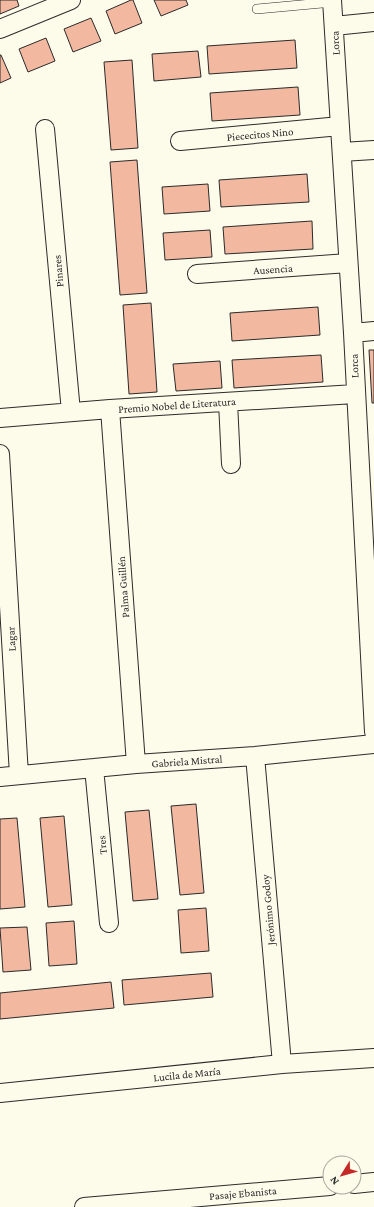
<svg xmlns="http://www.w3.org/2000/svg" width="374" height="1207" font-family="'Crimson Pro',serif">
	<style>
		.building { fill: #f2b8a0; stroke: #2b2b2b }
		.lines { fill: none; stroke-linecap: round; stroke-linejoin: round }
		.lane-casing { stroke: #2b2b2b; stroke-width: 10 }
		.street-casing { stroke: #2b2b2b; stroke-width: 20 }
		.lane { stroke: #fdfbea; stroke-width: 9 }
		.street { stroke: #fdfbea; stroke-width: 18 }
		.labels { text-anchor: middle; stroke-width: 3; stroke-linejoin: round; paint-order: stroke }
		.street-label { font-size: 11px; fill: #2b2b2b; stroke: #fdfbea }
	</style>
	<rect width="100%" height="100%" fill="#fdfbea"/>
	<path class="building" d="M0 0H17L19 6 0 14Z
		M131 0H133L142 23 115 34 106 11Z
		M154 0H186L188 5 161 16Z
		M91 18 101 41 73 52 64 29Z
		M46 38 55 61 28 72 19 49Z
		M295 40 297 68 209 74 207 46Z
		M198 51 201 77 154 81 152 54Z
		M0 55H1L11 78 0 83Z
		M132 60 138 148 111 150 104 62Z
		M298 87 300 115 212 121 210 93Z
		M137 160 147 293 120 295 110 162Z
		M307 174 309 202 221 207 219 180Z
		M208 184 210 211 164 214 162 187Z
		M312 221 313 249 225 254 223 227Z
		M210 230 212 257 165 260 163 233Z
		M151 303 157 392 129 394 123 305Z
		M318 307 320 335 232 341 230 313Z
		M369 350H374V403H372Z
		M321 355 323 382 234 388 232 360Z
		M220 361 222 388 176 391 173 364Z
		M196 804 204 893 180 895 171 806Z
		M149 810 158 899 133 901 125 812Z
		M64 816 72 905 48 907 40 818Z
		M17 818 25 907 0 909V819Z
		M206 908 209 951 181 953 178 910Z
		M74 921 77 964 49 966 46 923Z
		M27 927 31 970 3 972 0 928Z
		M211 973 213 997 124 1005 122 980Z
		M111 982 114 1008 0 1019V993Z"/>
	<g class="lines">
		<defs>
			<path id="lane" d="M257 9 333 2"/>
			<path id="street" d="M332 0 353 333 374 732
				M334 26 374 22
				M0 29 71 0
				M45 129 71 412
				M180 141 340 126
				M342 152 374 150
				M197 274 348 263
				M353 333 374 331
				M228 402 231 464
				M110 409 136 764
				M0 418 110 409 355 394
				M0 454 19 775
				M255 756 282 1064
				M94 768 109 923
				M0 777 136 764 255 756 374 744
				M0 1093 282 1064 374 1058
				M354 1184 374 1182
				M84 1207 330 1186"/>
		</defs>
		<use href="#lane" class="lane-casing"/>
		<use href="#street" class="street-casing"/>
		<use href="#lane" class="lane"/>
		<use href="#street" class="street"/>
	</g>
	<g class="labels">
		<g class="street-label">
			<text transform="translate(335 43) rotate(-93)" y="4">Lorca</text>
			<text transform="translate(260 134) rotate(-5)" y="4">Piececitos Nino</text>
			<text transform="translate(273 269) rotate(-4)" y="4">Ausencia</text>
			<text transform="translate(58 271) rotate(-95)" y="4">Pinares</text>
			<text transform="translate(354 366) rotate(-92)" y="4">Lorca</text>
			<text transform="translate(177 405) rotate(-4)" y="4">Premio Nobel de Literatura</text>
			<text transform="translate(123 587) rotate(-94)" y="4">Palma Guillén</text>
			<text transform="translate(11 639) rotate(-93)" y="4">Lagar</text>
			<text transform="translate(187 761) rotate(-4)" y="4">Gabriela Mistral</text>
			<text transform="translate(102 845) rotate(-96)" y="4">Tres</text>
			<text transform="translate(268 910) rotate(-95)" y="4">Jerónimo Godoy</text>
			<text transform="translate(187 1074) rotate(-6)" y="4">Lucila de María</text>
			<text transform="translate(243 1193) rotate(-5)" y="4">Pasaje Ebanista</text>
		</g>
	</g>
	<g transform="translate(342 1175) rotate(233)"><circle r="19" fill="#fdfbea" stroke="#a9a89e"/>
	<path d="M0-3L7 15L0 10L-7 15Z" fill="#c62828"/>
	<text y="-6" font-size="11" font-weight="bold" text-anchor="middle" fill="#2b2b2b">N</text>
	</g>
</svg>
